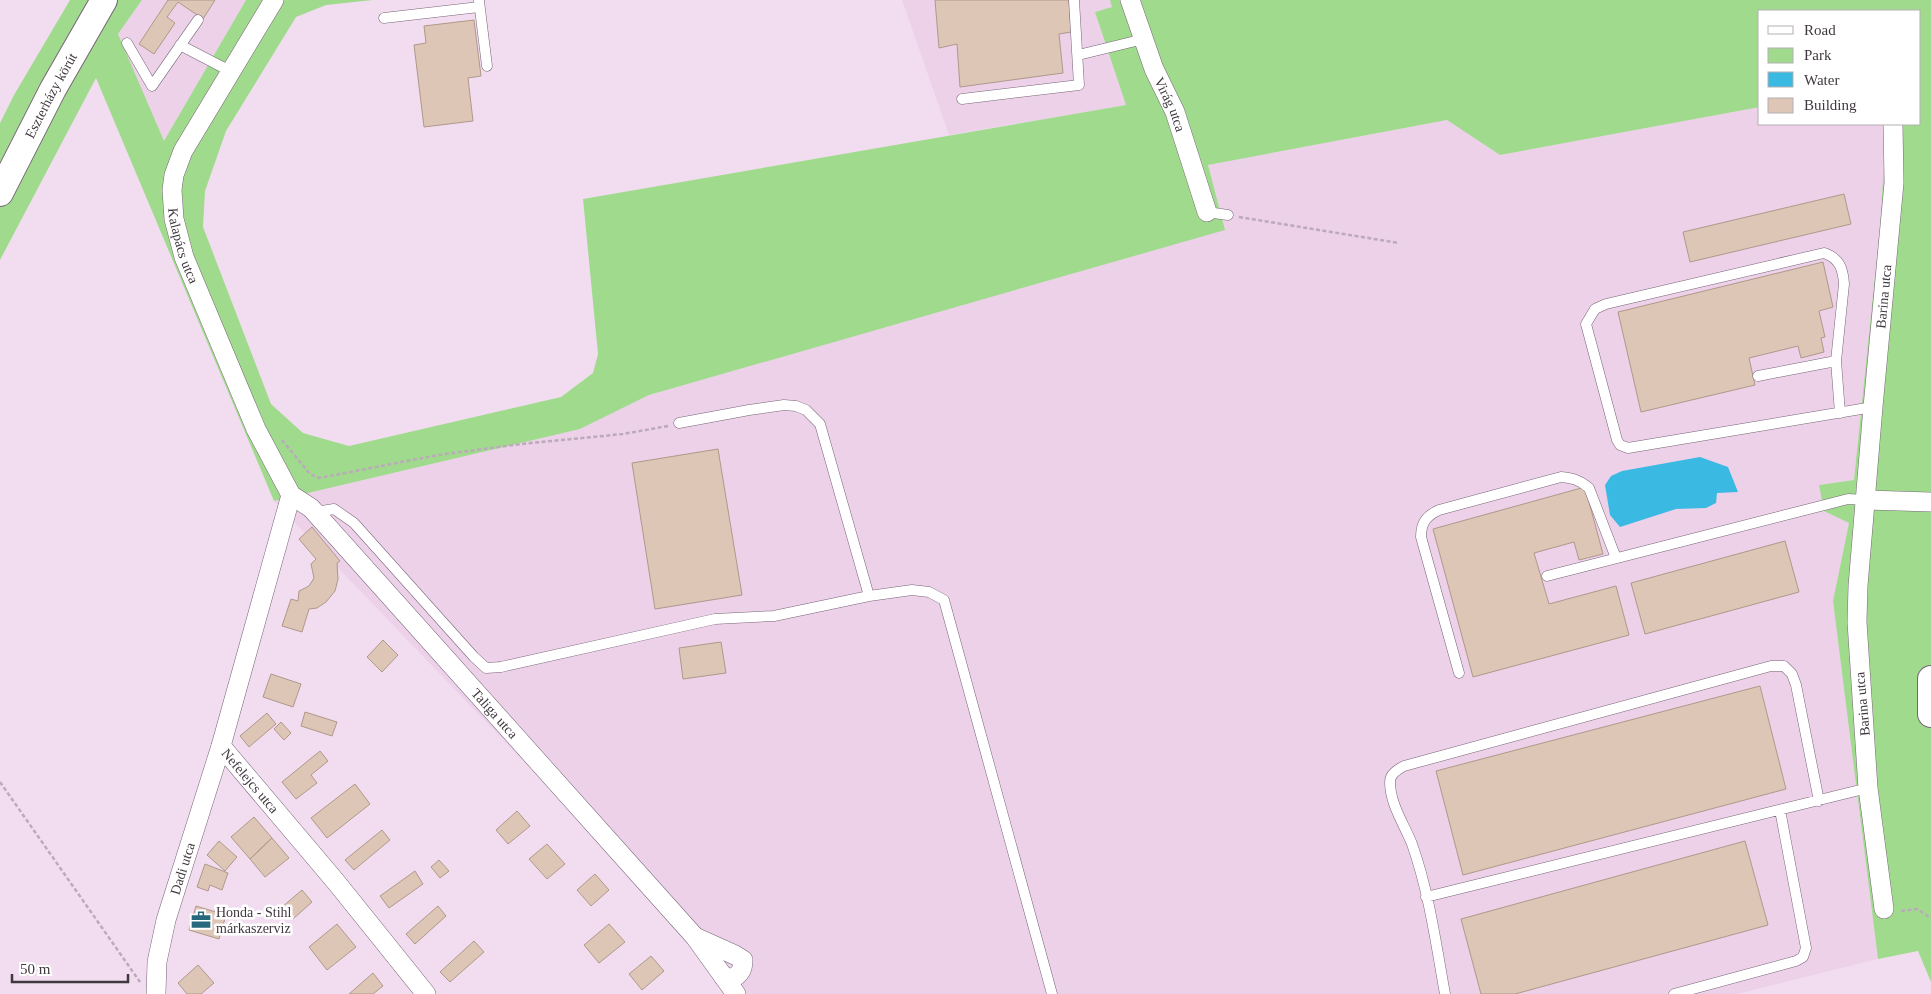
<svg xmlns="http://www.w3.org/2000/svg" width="1931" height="994" font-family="'Times New Roman',serif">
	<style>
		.built { fill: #ecd1e9 }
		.green { fill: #a0db8d }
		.water { fill: #3abae3 }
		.building { fill: #dec6b7; stroke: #af988a }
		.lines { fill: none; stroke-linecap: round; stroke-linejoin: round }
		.lane-casing { stroke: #776576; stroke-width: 11 }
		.street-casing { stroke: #776576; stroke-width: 20 }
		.secondary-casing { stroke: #776576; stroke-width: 28 }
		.path { stroke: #bbaaba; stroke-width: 2.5; stroke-dasharray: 4 2.5; stroke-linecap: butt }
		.lane { stroke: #fff; stroke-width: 10 }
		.street { stroke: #fff; stroke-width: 19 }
		.secondary { stroke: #fff; stroke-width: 26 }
		.labels { text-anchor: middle; stroke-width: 5; stroke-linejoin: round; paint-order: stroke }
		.street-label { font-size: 14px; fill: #40383f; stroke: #fff }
		.poi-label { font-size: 14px; fill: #40383f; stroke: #fff; text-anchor: start }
	</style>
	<rect width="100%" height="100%" fill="#f2ddf0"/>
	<path class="built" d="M142 0H246L164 142 118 34Z
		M902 0H1110L1113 7 1095 12 1126 105 949 135Z
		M1760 107V124H1883L1885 151 1880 227 1854 480 1819 485 1825 511 1849 523 1833 601 1878 959 1737 994H747L274 501 580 429 649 395 1224 230 1208 165 1447 120 1500 155Z"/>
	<path class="green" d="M70 0H142L118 34 164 141 246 0H373L326 5 296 17 226 131 205 191 203 227 271 404 303 433 349 446 561 397 593 373 598 354 583 199 1126 105 1095 12 1112 7 1110 0H1931V982L1918 951 1878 959 1833 601 1849 523 1824 511 1819 485 1854 480 1880 227 1885 151 1883 124H1920V11H1760V107L1500 155 1447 120 1208 165 1225 230 649 395 580 429 274 501 96 78 0 260V123L14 95Z"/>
	<path class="water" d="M1700 457 1728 467 1738 492 1717 493 1716 503 1706 508 1676 509 1620 527 1610 515 1605 485 1611 476 1622 471Z"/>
	<path class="building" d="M168 0H215L203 19 178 2 167 17 175 23 154 54 139 44Z
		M935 0H1069L1071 32 1059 34 1063 73 960 87 957 44 939 48Z
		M474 20 481 76 468 78 473 121 424 127 414 45 426 43 424 26Z
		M1844 194 1851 224 1690 262 1683 232Z
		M1823 262 1833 307 1819 311 1825 337 1821 338 1824 352 1801 358 1798 346 1749 358 1755 385 1641 412 1618 312Z
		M718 449 742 595 655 609 632 463Z
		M1585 487 1603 554 1579 560 1574 542 1534 553 1549 604 1616 586 1629 635 1473 677 1433 529Z
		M312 527 340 561 337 563 338 579 335 591 326 602 317 608 309 609 302 632 282 626 291 599 298 601 299 591 309 586 314 578 311 564 316 559 299 539Z
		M1785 541 1799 592 1645 634 1631 583Z
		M383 640 398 655 382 672 367 657Z
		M721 642 726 673 683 679 679 648Z
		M271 674 301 684 293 707 263 697Z
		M1760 686 1786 789 1463 875 1436 771Z
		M305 712 337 722 332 736 301 726Z
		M267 713 276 724 249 747 240 736Z
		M281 722 291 733 284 740 274 729Z
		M320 751 328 761 311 775 317 783 296 799 282 782Z
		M355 784 370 804 327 838 311 818Z
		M517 811 530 826 508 844 496 830Z
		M254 817 272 838 250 859 231 837Z
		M382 830 390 840 354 870 345 860Z
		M272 838 289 858 265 877 250 859Z
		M219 841 237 857 225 871 207 855Z
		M1745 841 1768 925 1515 994H1481L1461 919Z
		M547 844 565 864 547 879 529 859Z
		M439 860 449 871 440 878 431 867Z
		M205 864 228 873 222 890 210 885 208 891 197 887Z
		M415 871 423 884 389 908 380 896Z
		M595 874 609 890 591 906 577 890Z
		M302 890 312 902 293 919 282 907Z
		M196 906 226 915 219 939 189 930Z
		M438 906 446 916 415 944 406 934Z
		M337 924 356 947 327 970 309 947Z
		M609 924 625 942 599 963 584 945Z
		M474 941 484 952 450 982 440 972Z
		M651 956 664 971 642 990 629 974Z
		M198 965 214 983 201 994H187L178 983Z
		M373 973 383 986 373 994H349Z"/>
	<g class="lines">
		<defs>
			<path id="lane" d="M479 1 487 66
				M384 18 479 7
				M127 43 152 86 198 20
				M180 45 230 71
				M1078 55 1144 39
				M962 99 1079 85 1074 0
				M1207 212 1228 215
				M1758 376 1836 361
				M1840 413 1836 361 1844 284C1843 268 1839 258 1824 253L1606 304 1595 309 1586 324 1617 440 1620 445 1628 448 1873 407
				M679 423 749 410 784 405 796 406 806 410 820 424 869 596
				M314 509 322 511 334 509 354 523 474 657 486 668 501 667 715 619 774 616 869 596 912 590 929 592 944 600 1052 994
				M1547 576 1848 499 1866 500
				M1459 673 1421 537C1421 523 1426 516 1439 510L1561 477C1572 478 1580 480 1589 488L1616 558
				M1426 897 1868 788
				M1445 994C1436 944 1429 892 1412 844 1404 824 1390 804 1390 782 1390 774 1397 770 1404 766L1771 666H1784L1792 674 1796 685 1819 801
				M1674 994 1796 961 1803 957 1806 948 1780 810"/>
			<g id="street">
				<path id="s1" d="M274 0 183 151 174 175 172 190 174 219 184 257 256 429 291 495 311 508 695 937 736 994"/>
				<path id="s2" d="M1130 0 1154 69 1175 112 1207 212"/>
				<path id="s3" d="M291 495 221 746 336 882 426 994"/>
				<path d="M1866 500 1931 502"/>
				<path id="s4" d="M1884 909 1868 788 1857 622 1858 586 1873 407 1894 183 1893 124"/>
				<path d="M697 938 735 955 743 960C743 970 740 974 732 979L723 976"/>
				<path id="s5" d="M156 994 157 962 166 920 221 746"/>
			</g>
			<g id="secondary">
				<path id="s6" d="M0 193 53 89 104 0"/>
				<path d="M1931 679V714"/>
			</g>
		</defs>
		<use href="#lane" class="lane-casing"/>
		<use href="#street" class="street-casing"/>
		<use href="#secondary" class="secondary-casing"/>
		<path class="path" d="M1239 217 1399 243
			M282 440 310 474 319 478 438 455 521 444 623 434 668 426
			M0 782 140 982
			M1901 911 1917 909 1931 918"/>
		<use href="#lane" class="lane"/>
		<use href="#street" class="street"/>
		<use href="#secondary" class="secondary"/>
	</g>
	<defs>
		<symbol id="office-bare" viewBox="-9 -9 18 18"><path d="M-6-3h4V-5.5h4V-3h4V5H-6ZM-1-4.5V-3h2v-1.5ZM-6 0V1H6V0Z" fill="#27687c" stroke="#fff" stroke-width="2.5" paint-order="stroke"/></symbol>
	</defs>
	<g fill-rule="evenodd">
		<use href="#office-bare" x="187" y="906" width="28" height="28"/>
	</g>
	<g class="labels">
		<g class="street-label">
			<text dy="5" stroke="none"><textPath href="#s6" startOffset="110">Eszterházy körút</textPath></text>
			<text dy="5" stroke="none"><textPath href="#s2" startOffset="112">Virág utca</textPath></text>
			<text dy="5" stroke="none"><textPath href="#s1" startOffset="274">Kalapács utca</textPath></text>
			<text dy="5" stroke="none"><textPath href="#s4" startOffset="615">Barina utca</textPath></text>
			<text transform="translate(1862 704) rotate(-95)" y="5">Barina utca</text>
			<text dy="5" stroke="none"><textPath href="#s1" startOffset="846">Taliga utca</textPath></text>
			<text dy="5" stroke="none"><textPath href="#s3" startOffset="306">Nefelejcs utca</textPath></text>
			<text dy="5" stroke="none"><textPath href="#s5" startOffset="129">Dadi utca</textPath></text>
		</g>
		<g class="poi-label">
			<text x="216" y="917">Honda - Stihl<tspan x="216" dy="16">márkaszerviz</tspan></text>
		</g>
	</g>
	<rect x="1758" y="10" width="162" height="115" fill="#ffffff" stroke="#b3afb2"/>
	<rect x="1768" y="26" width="25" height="8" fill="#ffffff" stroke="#b3afb2"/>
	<text x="1804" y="35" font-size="15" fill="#40383f">Road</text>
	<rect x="1768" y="48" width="25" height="15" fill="#a0db8d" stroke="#b3afb2"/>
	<text x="1804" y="60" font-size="15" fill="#40383f">Park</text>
	<rect x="1768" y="72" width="25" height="15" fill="#3abae3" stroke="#b3afb2"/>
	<text x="1804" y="85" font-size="15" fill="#40383f">Water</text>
	<rect x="1768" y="98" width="25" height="15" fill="#dec6b7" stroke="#b3afb2"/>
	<text x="1804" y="110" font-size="15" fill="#40383f">Building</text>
	<path d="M12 974v8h116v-8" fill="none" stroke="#40383f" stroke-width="2.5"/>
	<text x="20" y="974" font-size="15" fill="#40383f" stroke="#ffffff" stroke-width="4" paint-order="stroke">50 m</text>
</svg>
